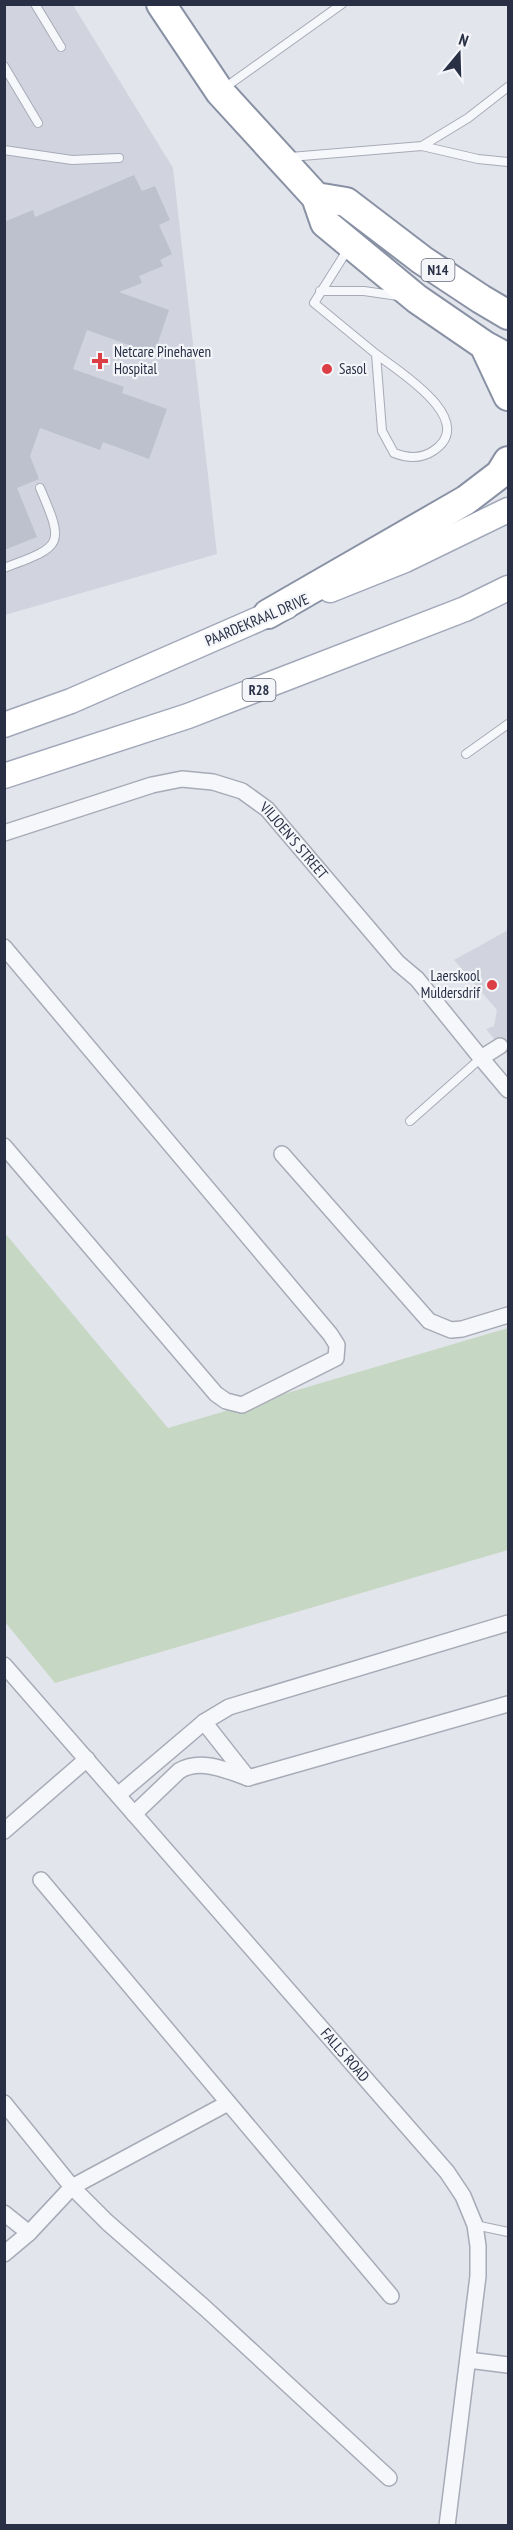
<svg xmlns="http://www.w3.org/2000/svg" width="513" height="2530" font-family="'PT Sans Narrow',sans-serif">
	<style>
		.built { fill: #d1d4de }
		.green { fill: #c6d7c3 }
		.building { fill: #bcc1cd }
		.lines { fill: none; stroke-linecap: round; stroke-linejoin: round }
		.lane-casing { stroke: #a7abb7; stroke-width: 10 }
		.street-casing { stroke: #a7abb7; stroke-width: 18 }
		.primary-casing { stroke: #a1a8b9; stroke-width: 27 }
		.highway-casing { stroke: #8991a4; stroke-width: 32 }
		.lane { stroke: #f6f7fa; stroke-width: 8 }
		.street { stroke: #f6f7fa; stroke-width: 15 }
		.primary { stroke: #fff; stroke-width: 24 }
		.highway { stroke: #fff; stroke-width: 28 }
		.poi-dot { fill: #db3e44; stroke: #f3f5f9; stroke-width: 2 }
		.labels { text-anchor: middle; stroke-width: 4.5; stroke-linejoin: round; paint-order: stroke }
		.shield { fill: #f3f5f9; stroke: #666b7c; stroke-width: 1.5 }
		.shield-label { font-size: 14px; font-weight: bold; fill: #293046 }
		.poi-label { font-size: 15px; fill: #293046; stroke: #f3f5f9; text-anchor: start }
		.street-label { font-size: 15px; fill: #293046; stroke: #f3f5f9 }
	</style>
	<rect width="100%" height="100%" fill="#e3e5ec"/>
	<path class="built" d="M5 5H73L173 168 217 554 5 615Z
		M508 930V1056L486 1029 494 1026 497 1010 454 960Z"/>
	<path class="green" d="M4 1232 168 1428 508 1328V1550L55 1683 5 1622Z"/>
	<path class="building" d="M134 175 142 191 155 186 170 220 159 225 172 254 160 260 163 266 139 276 142 283 119 292 169 310 154 354 87 330 73 369 124 387 122 393 167 409 149 459 103 442 100 450 40 428 30 456 39 479 17 488 37 537 4 550V222L33 210 35 217Z"/>
	<g class="lines">
		<defs>
			<path id="lane" d="M35 4 61 47
				M4 66 38 123
				M223 89 342 4
				M422 146 478 159 508 162
				M4 150 72 160 119 158
				M290 157 422 146 468 118 508 87
				M348 249 314 303 376 354 382 431 394 453C407 458 421 459 433 451 480 421 397 370 376 354
				M320 291H364L398 296
				M4 568C63 546 65 546 40 488
				M466 754 508 724
				M410 1121 481 1058
				M475 2225 508 2232"/>
			<g id="street">
				<path id="s1" d="M4 833 152 785 182 779 213 782 242 791 267 809 398 963 417 979 481 1058 500 1046"/>
				<path d="M4 947 330 1334 337 1345 336 1358 242 1405 226 1401 216 1394 4 1146"/>
				<path d="M481 1058 508 1090"/>
				<path d="M282 1154 429 1321 451 1330 462 1329 508 1315"/>
				<path id="s2" d="M4 1665 447 2172 463 2196 475 2225 478 2246V2276L447 2526"/>
				<path d="M204 1722 248 1778"/>
				<path d="M118 1795 204 1722 229 1707 508 1623"/>
				<path d="M134 1814 179 1771C200 1758 226 1770 248 1778L508 1704"/>
				<path d="M4 1831 87 1759"/>
				<path d="M41 1880 391 2296"/>
				<path d="M4 2103 72 2187 107 2222 205 2308 389 2478"/>
				<path d="M4 2213 29 2233"/>
				<path d="M4 2254 29 2233 72 2187 228 2103"/>
				<path d="M468 2360 508 2365"/>
			</g>
			<path id="primary" d="M330 590 405 560 508 510
				M4 725 71 701 286 607
				M4 776 188 716 465 609 508 588"/>
			<path id="highway" d="M161 4 220 92 316 197 325 223 417 299 484 345 508 358
				M316 197 346 202 422 260 481 299 508 315
				M484 345 508 396
				M268 614 466 500 500 474 508 461"/>
		</defs>
		<use href="#lane" class="lane-casing"/>
		<use href="#street" class="street-casing"/>
		<use href="#primary" class="primary-casing"/>
		<use href="#highway" class="highway-casing"/>
		<use href="#lane" class="lane"/>
		<use href="#street" class="street"/>
		<use href="#primary" class="primary"/>
		<use href="#highway" class="highway"/>
	</g>
	<g class="poi-dot">
		<path d="M97 352h6v6h6v6h-6v6h-6v-6h-6v-6h6z"/>
		<circle cx="327" cy="369" r="6"/>
		<circle cx="492" cy="985" r="6"/>
	</g>
	<g class="labels">
		<g class="shield">
			<rect x="421.5" y="259" width="33" height="22" rx="4.5"/>
			<rect x="242.5" y="679" width="33" height="22" rx="4.5"/>
		</g>
		<g class="shield-label">
			<text x="438" y="275">N14</text>
			<text x="259" y="695">R28</text>
		</g>
		<g class="poi-label">
			<text x="114" y="357">Netcare Pinehaven<tspan x="114" dy="17">Hospital</tspan></text>
			<text x="339" y="374">Sasol</text>
			<text x="480" y="981" text-anchor="end">Laerskool<tspan x="480" dy="17">Muldersdrif</tspan></text>
		</g>
		<g class="street-label">
			<text transform="translate(257 620) rotate(-23)" y="5">PAARDEKRAAL DRIVE</text>
			<text dy="5" stroke="none"><textPath href="#s1" startOffset="320">VILJOEN'S STREET</textPath></text>
			<text dy="5" stroke="none"><textPath href="#s2" startOffset="518">FALLS ROAD</textPath></text>
		</g>
	</g>
	<rect width="513" height="2530" fill="none" stroke="#293046" stroke-width="12"/>
	<g transform="translate(459 54) rotate(19)" stroke="#f3f5f9" stroke-width="4.5" paint-order="stroke">
	<path d="M0-4.5L10 22L0 15L-10 22Z" fill="#293046"/>
	<text y="-9" font-size="16" font-weight="bold" text-anchor="middle" fill="#293046">N</text>
	</g>
</svg>
